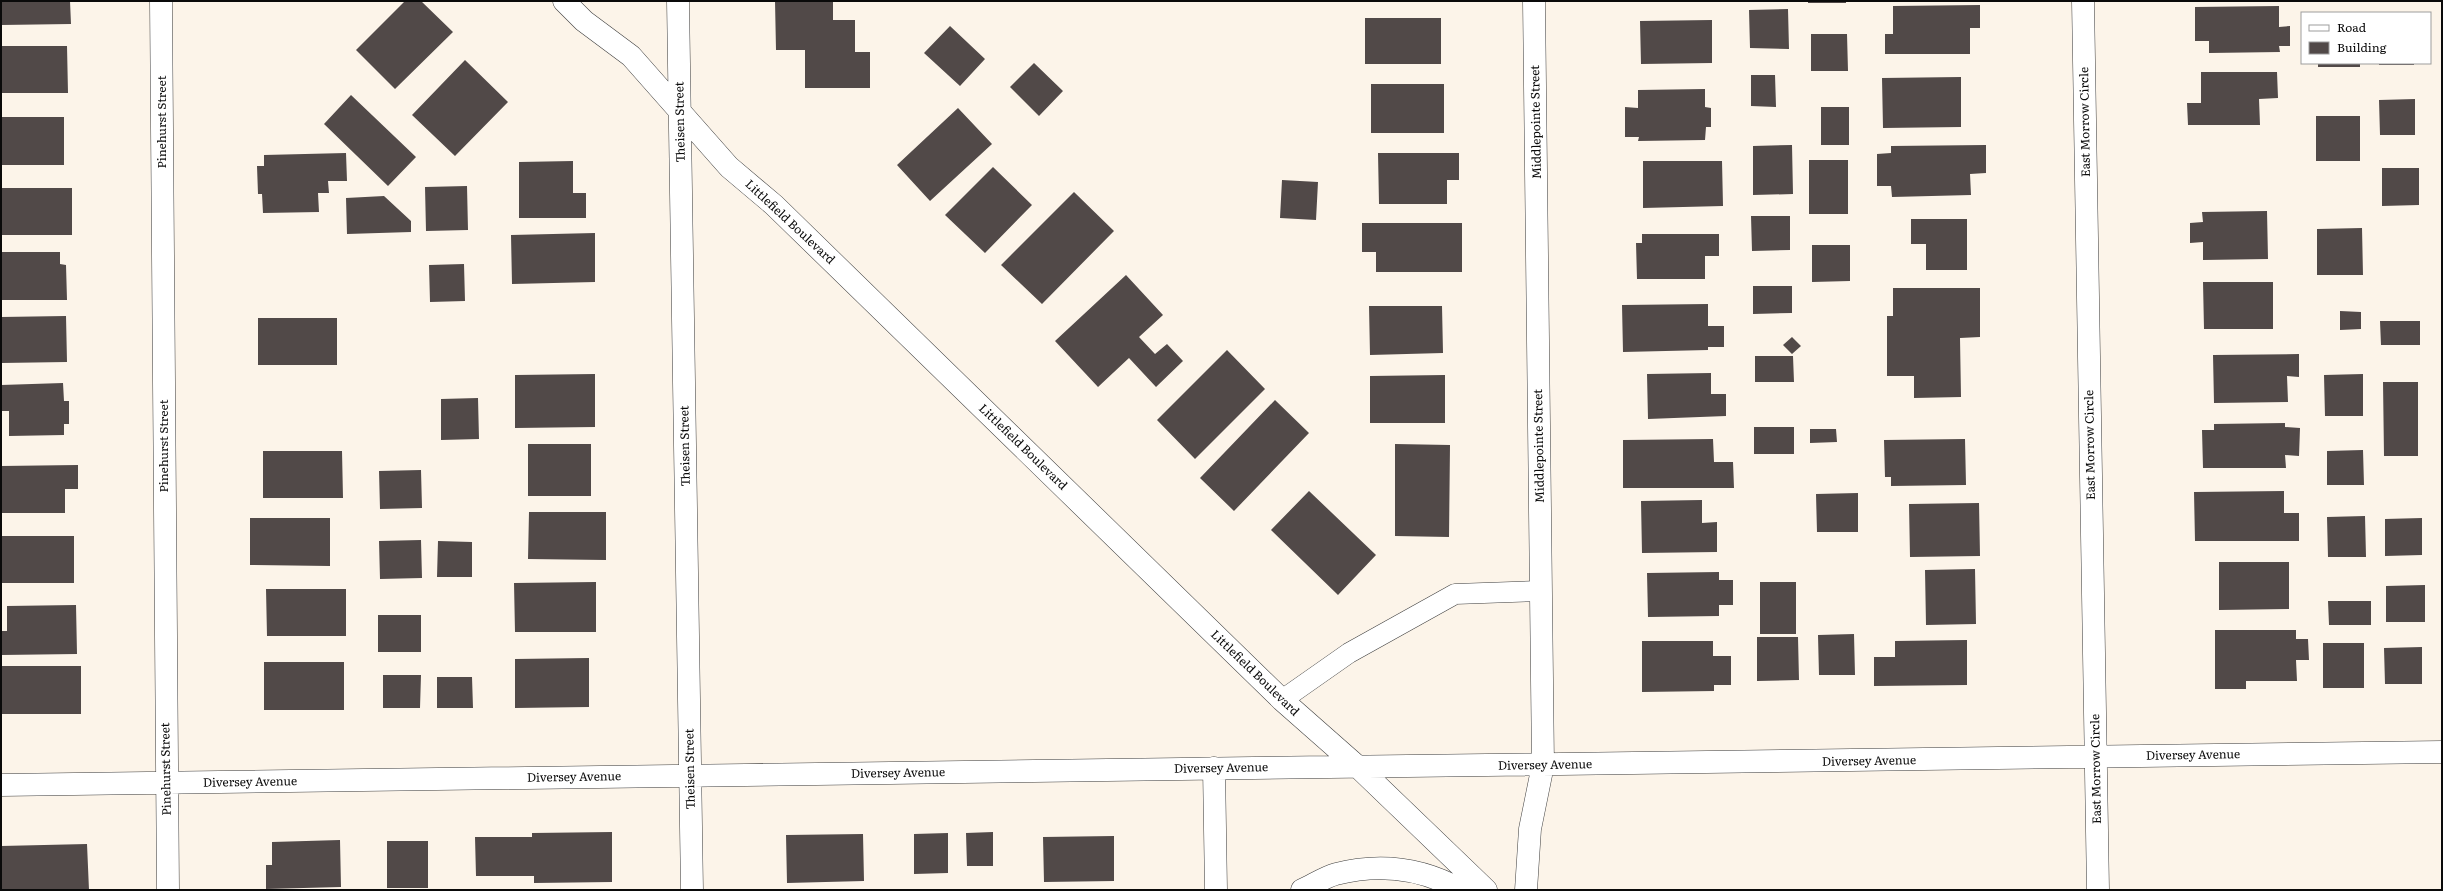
<svg xmlns="http://www.w3.org/2000/svg" width="2443" height="891" font-family="Literata,serif">
	<style>
		.building { fill: #514948 }
		.lines { fill: none; stroke-linecap: round; stroke-linejoin: round }
		.service-casing { stroke: #3d3d3d; stroke-width: 21 }
		.minor-casing { stroke: #3d3d3d; stroke-width: 23 }
		.service { stroke: #fff; stroke-width: 20 }
		.minor { stroke: #fff; stroke-width: 22 }
		.labels { text-anchor: middle; stroke-width: 4; stroke-linejoin: round; paint-order: stroke }
		.street-label { font-size: 12px; fill: #0a0a0a; stroke: #fff }
	</style>
	<rect width="100%" height="100%" fill="#fcf4e9"/>
	<path class="building" d="M1 1H70L71 24 1 25Z
		M405 1H421L453 32 395 89 356 50Z
		M775 1H833V20H855V52H870V88H805V50H776Z
		M1808 1H1846V3H1808Z
		M1980 5V28H1970V54H1885V34H1893V6Z
		M2279 6V27L2290 26V46H2279L2280 52 2209 53V41H2195V7Z
		M1788 9 1789 49 1750 48 1749 10Z
		M1365 18H1441V64H1365Z
		M1712 20V63L1641 64 1640 21Z
		M950 26 985 59 960 86 924 53Z
		M1811 34H1847L1848 71H1811Z
		M1 46H67L68 93H1Z
		M465 60 508 102 455 156 412 115Z
		M1034 63 1063 91 1039 116 1010 87Z
		M2318 63H2360V67H2318Z
		M2379 63H2414V65H2379Z
		M2201 72H2277L2278 98 2259 99 2260 125H2188L2187 103H2201Z
		M1751 75H1775L1776 107 1751 106Z
		M1961 77V127L1883 128 1882 78Z
		M1371 84H1444V133H1371Z
		M1705 89V107L1711 108V127H1706L1705 140 1638 141 1639 137H1625V107L1638 108V90Z
		M351 95 416 157 388 186 324 124Z
		M2415 99V135H2380L2379 100Z
		M1821 107H1849V145H1821Z
		M958 108 992 144 930 201 897 165Z
		M2316 116H2360V161H2316Z
		M1 117H64V165H1Z
		M1792 145 1793 194 1753 195V146Z
		M1986 145V173L1970 174 1971 195 1892 197 1891 186H1877V154L1891 153V146Z
		M346 153 347 181H328L329 193H318L319 212 263 213 262 194H258L257 166H264V155Z
		M1378 153H1459V180H1447V204H1379Z
		M1809 160H1848V214H1809Z
		M573 161V193H586V218H519V162Z
		M1643 161H1722L1723 206 1643 208Z
		M993 167 1032 205 985 253 945 215Z
		M2382 168H2419V205L2382 206Z
		M1282 180 1318 182 1316 220 1280 218Z
		M467 186 468 230 426 231 425 187Z
		M1 188H72V235H1Z
		M1074 192 1114 231 1042 304 1001 265Z
		M384 196 411 221V232L347 234 346 198Z
		M2267 211 2268 259 2203 260V242L2190 243V223L2203 222 2202 212Z
		M1751 216H1790V250L1752 251Z
		M1911 219H1967V270H1926V244H1911Z
		M1362 223H1462V272H1376V252H1362Z
		M2362 228 2363 275H2317V229Z
		M595 233V282L512 284 511 235Z
		M1642 234H1719V256H1705V279H1637L1636 243H1642Z
		M1812 245H1850V281L1812 282Z
		M1 252H60V264L66 265 67 300H1Z
		M464 264 465 301 430 302 429 265Z
		M1126 275 1163 315 1139 337 1155 354 1167 344 1183 361 1156 387 1129 358 1098 387 1055 341Z
		M2203 282H2273V329H2204Z
		M1753 286H1792V313L1753 314Z
		M1893 288H1980V337L1960 338 1961 397 1914 398V376H1887V316H1893Z
		M1708 304V326H1724V347H1708V350L1623 352 1622 305Z
		M1369 306H1442L1443 353 1370 355Z
		M2340 311 2361 312V329L2340 330Z
		M66 316 67 362 1 363V317Z
		M258 318H337V365H258Z
		M2380 321H2420V345H2381Z
		M1792 337 1801 346 1792 354 1783 345Z
		M1227 350 1265 389 1195 459 1157 420Z
		M2299 354V377L2287 376 2288 402 2214 403 2213 355Z
		M1755 356H1793L1794 382H1755Z
		M1711 373V394H1726V416L1648 419 1647 374Z
		M595 374V427L515 428V375Z
		M2363 374V416H2325L2324 375Z
		M1445 375V423H1370V376Z
		M2383 382H2418V456H2384Z
		M63 383 64 401H69V424H64V435L9 436V411H1V385Z
		M478 398 479 439 441 440V399Z
		M1275 400 1309 433 1234 511 1200 478Z
		M2285 423V427L2300 428 2299 456 2285 455 2286 468H2203L2202 430H2214V424Z
		M1754 427H1794V454H1754Z
		M1810 429H1836L1837 442 1810 443Z
		M1713 439 1714 462H1733L1734 488H1623V440Z
		M1965 439 1966 485 1891 486V477H1885L1884 440Z
		M528 444H591V496H528Z
		M1395 444 1450 445 1449 537 1395 536Z
		M2363 450 2364 485H2327V451Z
		M263 451H342L343 498H263Z
		M78 465V489H65V513H1V466Z
		M421 470 422 508 380 509 379 471Z
		M1309 491 1376 555 1338 595 1271 530Z
		M2284 491V513H2299V541H2195L2194 492Z
		M1858 493V532H1817L1816 494Z
		M1702 500V523L1717 522V552L1642 553 1641 501Z
		M1979 503 1980 556 1910 557 1909 504Z
		M529 512H606V560L528 559Z
		M2365 516 2366 557H2328L2327 517Z
		M250 518H330V566L250 565Z
		M2422 518V555L2385 556V519Z
		M1 536H74V583H1Z
		M421 540 422 578 380 579 379 541Z
		M438 541 472 542V577H437Z
		M2219 562H2289V609L2219 610Z
		M1975 569 1976 624 1926 625 1925 570Z
		M1719 572V580H1733V605H1719V616L1648 617 1647 573Z
		M596 582V632H515L514 583Z
		M1760 582H1796V634H1760Z
		M2425 585V622H2386V586Z
		M266 589H346V636H267Z
		M2328 601H2371V625H2329Z
		M76 605 77 654 1 655V631H7V606Z
		M378 615H421V652H378Z
		M2215 630H2296V639H2308L2309 660H2296L2297 681H2246V689H2215Z
		M1854 634 1855 675H1819L1818 635Z
		M1757 637H1798L1799 680 1757 681Z
		M1967 640V685L1874 686V657H1895V641Z
		M1642 641H1713V656H1731V685H1714V691L1642 692Z
		M2323 643H2364V688H2323Z
		M2422 647V684H2385L2384 648Z
		M589 658V707L515 708V659Z
		M264 662H344V710H264Z
		M1 666H81V714H1Z
		M383 675H421L420 708H383Z
		M437 677H472L473 708H437Z
		M612 832V882L534 883V876H476L475 837H532V833Z
		M993 832V866H967L966 833Z
		M948 833V873L914 874V834Z
		M863 834 864 881 787 883 786 835Z
		M1114 836V881L1044 882 1043 837Z
		M340 840 341 887 266 889V865H272V842Z
		M387 841H428V888H387Z
		M87 844 89 890H1V846Z"/>
	<g class="lines">
		<defs>
			<path id="service" d="M1282 700 1349 653 1455 594 1541 591"/>
			<path id="minor" d="M161 1 168 890
				M564 1 584 21 631 56 729 167 774 205 1282 700 1358 767 1486 890
				M678 1 692 890
				M2083 1 2098 890
				M1214 768 1216 890
				M1 785 2442 752
				M1302 890C1313 885 1325 877 1336 874 1379 863 1422 868 1461 890
				M1526 890 1530 829 1543 765 1534 1"/>
		</defs>
		<use href="#service" class="service-casing"/>
		<use href="#minor" class="minor-casing"/>
		<use href="#service" class="service"/>
		<use href="#minor" class="minor"/>
	</g>
	<g class="labels">
		<g class="street-label">
			<text transform="translate(162 122) rotate(-90)" y="4">Pinehurst Street</text>
			<text transform="translate(680 122) rotate(-91)" y="4">Theisen Street</text>
			<text transform="translate(1536 122) rotate(-91)" y="4">Middlepointe Street</text>
			<text transform="translate(2085 122) rotate(-91)" y="4">East Morrow Circle</text>
			<text transform="translate(790 222) rotate(43)" y="4">Littlefield Boulevard</text>
			<text transform="translate(2090 445) rotate(-91)" y="4">East Morrow Circle</text>
			<text transform="translate(164 446) rotate(-90)" y="4">Pinehurst Street</text>
			<text transform="translate(685 446) rotate(-91)" y="4">Theisen Street</text>
			<text transform="translate(1539 446) rotate(-91)" y="4">Middlepointe Street</text>
			<text transform="translate(1023 447) rotate(44)" y="4">Littlefield Boulevard</text>
			<text transform="translate(1255 673) rotate(44)" y="4">Littlefield Boulevard</text>
			<text transform="translate(2193 755) rotate(-1)" y="4">Diversey Avenue</text>
			<text transform="translate(1869 761) rotate(-1)" y="4">Diversey Avenue</text>
			<text transform="translate(1545 765) rotate(-1)" y="4">Diversey Avenue</text>
			<text transform="translate(1221 768) rotate(-1)" y="4">Diversey Avenue</text>
			<text transform="translate(166 769) rotate(-91)" y="4">Pinehurst Street</text>
			<text transform="translate(690 769) rotate(-91)" y="4">Theisen Street</text>
			<text transform="translate(2096 769) rotate(-91)" y="4">East Morrow Circle</text>
			<text transform="translate(898 773) rotate(-1)" y="4">Diversey Avenue</text>
			<text transform="translate(574 777) rotate(-1)" y="4">Diversey Avenue</text>
			<text transform="translate(250 782) rotate(-1)" y="4">Diversey Avenue</text>
		</g>
	</g>
	<rect width="2443" height="891" fill="none" stroke="#0a0a0a" stroke-width="4"/>
	<rect x="2301" y="12" width="130" height="52" fill="#ffffff" stroke="#9d9d9d"/>
	<rect x="2309" y="25" width="20" height="6" fill="#ffffff" stroke="#9d9d9d"/>
	<text x="2337" y="32" font-size="12" fill="#0a0a0a">Road</text>
	<rect x="2309" y="42" width="20" height="12" fill="#514948" stroke="#9d9d9d"/>
	<text x="2337" y="52" font-size="12" fill="#0a0a0a">Building</text>
</svg>
